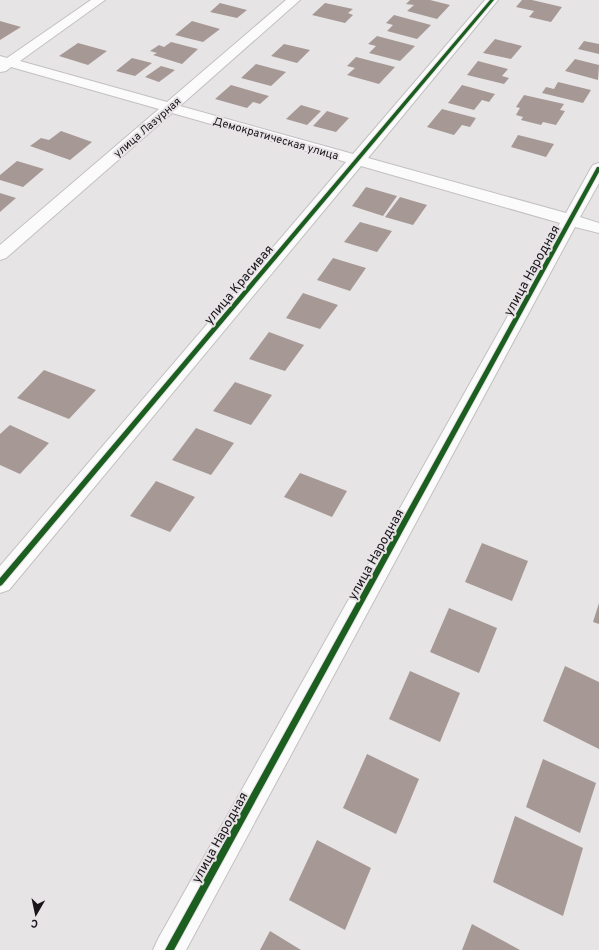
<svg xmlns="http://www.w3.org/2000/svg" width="599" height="950" font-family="Overpass,sans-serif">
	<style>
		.building { fill: #a69995 }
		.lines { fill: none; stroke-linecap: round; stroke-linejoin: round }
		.minor-casing { stroke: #c3c0c2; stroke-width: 2 }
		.minor { fill: #fbfbfb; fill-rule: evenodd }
		.cycleway-casing { stroke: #e8e3e7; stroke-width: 2 }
		.cycleway { fill: #1b5e20; fill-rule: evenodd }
		.labels { text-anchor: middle; stroke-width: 4; stroke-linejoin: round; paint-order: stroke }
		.far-street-label { font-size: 11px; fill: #181618; stroke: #e8e3e7 }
		.street-label { font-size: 13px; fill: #181618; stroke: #e8e3e7 }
	</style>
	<rect width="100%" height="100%" fill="#e7e4e6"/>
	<path class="building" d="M410 0H430L450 5 437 19 407 11 414 5 406 4Z
		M522 0H532L562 7 551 22 529 17 534 11 516 7Z
		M220 3 247 10 237 18 210 12Z
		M325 3 353 9 348 13 353 15 345 23 312 15Z
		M394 15 431 25 417 39 387 31 393 25 386 23Z
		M0 21 21 27 0 40Z
		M192 21 220 29 203 42 175 35Z
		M377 36 415 46 400 61 369 53 376 46 368 44Z
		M495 39 522 46 511 59 483 53Z
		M584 41 599 44V54L578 49Z
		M171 42 198 49 182 64 153 55 157 53 150 51 159 45 164 47Z
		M78 43 107 51 88 65 59 56Z
		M284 44 310 50 297 63 271 56Z
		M356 57 395 67 379 84 347 75 355 68 347 66Z
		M132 58 152 63 135 76 116 71Z
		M575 59 599 65 598 80 565 71Z
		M478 61 508 69 502 76 509 78 504 84 467 75Z
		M256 64 286 72 271 86 241 78Z
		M161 66 175 70 159 82 145 77Z
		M558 82 591 90 583 103 542 93 546 87 554 89Z
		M231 85 269 96 260 104 253 102 247 108 215 99Z
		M462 85 495 94 489 102 482 100 474 110 448 103Z
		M524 95 564 104 560 110 565 111 556 125 543 122 541 125 521 120 523 117 516 115 520 108 516 107Z
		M301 105 321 111 307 125 286 119Z
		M442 109 476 118 470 127 462 125 454 135 427 127Z
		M327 111 349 118 336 132 313 126Z
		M61 131 92 142 70 160 30 146 41 138 49 140Z
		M518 135 554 144 546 157 511 147Z
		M17 161 44 169 23 187 0 180V175Z
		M366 187 397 196 383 216 352 206Z
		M0 193 16 198 0 212Z
		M400 197 427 205 413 225 385 217Z
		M360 222 392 231 377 252 344 242Z
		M333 258 366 268 350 291 317 280Z
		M303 293 338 305 320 329 286 318Z
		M269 332 304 345 285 371 249 359Z
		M44 370 96 390 69 419 17 398Z
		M235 382 272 395 251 425 213 411Z
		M10 425 49 443 20 474 0 465V434Z
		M196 428 234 443 211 475 172 460Z
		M300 473 347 491 332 517 284 497Z
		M156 481 195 497 170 532 130 516Z
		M482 543 528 561 512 601 465 582Z
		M599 603V624L593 622Z
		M449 608 497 628 479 673 430 652Z
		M565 666 599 682V749L543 721Z
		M410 671 460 693 440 742 389 719Z
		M367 754 419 779 396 834 343 808Z
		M543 759 596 783 580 833 526 807Z
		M515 816 583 848 563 916 493 882Z
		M317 840 371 868 345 930 289 900Z
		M472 924 520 950H462Z
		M270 931 301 950H260Z"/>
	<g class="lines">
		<defs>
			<path id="minor" d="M91 0H105L20 61 167 102 286 0H300L180 106 353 154 485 0H498L368 158 566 213 591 168 593 165 599 163V183L580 217 599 223V233L575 227 186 950H153L158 939 560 223 361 166 9 590 0 593V566L346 162 172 113 6 258 0 260V245L159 109 11 67 6 71 0 72V56L7 58Z"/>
		</defs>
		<use href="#minor" class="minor-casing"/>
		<use href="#minor" class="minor"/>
		<defs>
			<path id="cycleway" d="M490 0H494L2 585 0 586V578Z
				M597 167H599V172L174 950H165Z"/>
		</defs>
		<use href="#cycleway" class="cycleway-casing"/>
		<use href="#cycleway" class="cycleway"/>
	</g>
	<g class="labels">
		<g class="far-street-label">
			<text transform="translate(147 127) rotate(-41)" y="4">улица Лазурная</text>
			<text transform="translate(276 138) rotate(16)" y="4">Демократическая улица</text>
		</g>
		<g class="street-label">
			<text transform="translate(531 270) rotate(-61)" y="5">улица Народная</text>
			<text transform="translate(238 284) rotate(-50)" y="5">улица Красивая</text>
			<text transform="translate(375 554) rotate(-61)" y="5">улица Народная</text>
			<text transform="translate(219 837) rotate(-61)" y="5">улица Народная</text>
		</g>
	</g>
	<g transform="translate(36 914) rotate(189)" stroke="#e8e3e7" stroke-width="3" paint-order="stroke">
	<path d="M0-3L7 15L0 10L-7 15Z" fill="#181618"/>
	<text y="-6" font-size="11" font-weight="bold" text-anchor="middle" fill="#181618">С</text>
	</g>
</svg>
